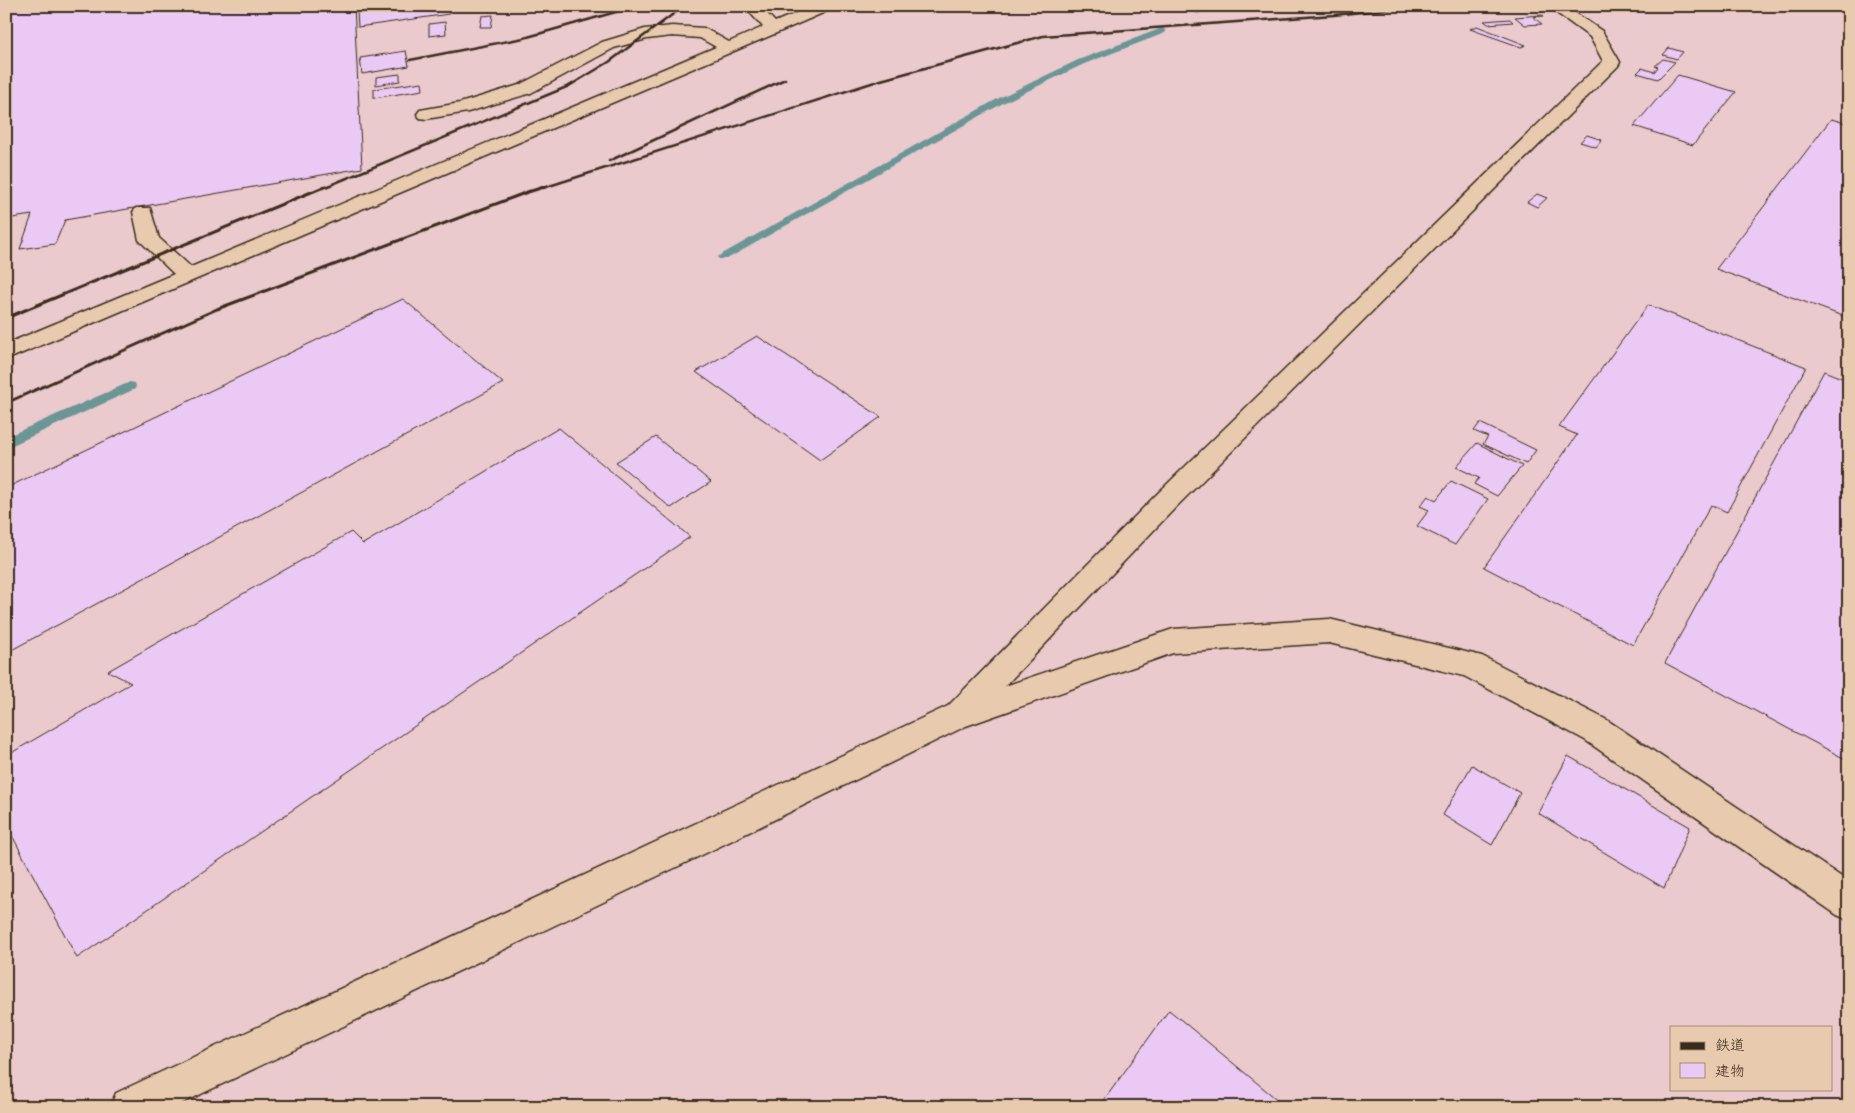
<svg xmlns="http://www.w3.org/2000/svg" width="1855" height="1113" font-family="Itim,'Klee One',sans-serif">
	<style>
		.built { fill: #eacacd; fill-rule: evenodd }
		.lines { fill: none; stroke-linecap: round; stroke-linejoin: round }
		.stream { fill: #6c9696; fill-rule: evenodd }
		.building { fill: #ebc9f5; stroke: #3b2a1e }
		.lane-casing { stroke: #3b2a1e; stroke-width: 3 }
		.lane { fill: #e8cbae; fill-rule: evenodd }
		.rail-far1 { stroke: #3b2a1e; stroke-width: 2.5 }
		.rail { stroke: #3b2a1e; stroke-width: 3 }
	</style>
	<rect width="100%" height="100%" fill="#e9cbbc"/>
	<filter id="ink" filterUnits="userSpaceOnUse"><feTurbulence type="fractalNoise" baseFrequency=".02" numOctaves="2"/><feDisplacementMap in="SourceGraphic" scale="10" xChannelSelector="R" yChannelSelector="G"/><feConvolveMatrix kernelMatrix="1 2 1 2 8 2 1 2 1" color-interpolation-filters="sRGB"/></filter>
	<g filter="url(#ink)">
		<path class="built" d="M6 6H1849V1107H6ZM1671 1027H1831V1089H1671Z"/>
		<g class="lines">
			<path class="stream" d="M1201 6H1213L1198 14 1191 12Z
				M1162 28 1166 31 1165 33 1084 64 1005 102 727 259H719L717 257 999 98 1078 60Z
				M130 382 135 383 136 386 135 389 6 448V437Z"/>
		</g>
		<path class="building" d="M6 6H354L362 168 65 220 55 244 20 249 32 215 6 219Z
			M390 6H448L449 14 358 27 357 11Z
			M493 15 491 27H480L482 16Z
			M1542 15 1544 16 1533 17 1542 24 1525 25 1515 17Z
			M1510 19 1513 22 1488 24 1484 21Z
			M445 22 446 34 429 36V24Z
			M1477 26 1526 45 1521 47 1470 29Z
			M1669 48 1683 52 1677 59 1663 55Z
			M406 51 409 66 362 74 360 58Z
			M1663 59 1675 62 1658 79 1637 73 1642 68 1654 72 1658 67 1655 66Z
			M400 74V81L376 85V77Z
			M1678 75 1736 92 1693 145 1634 126Z
			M422 82 423 90 374 98V89Z
			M1831 119 1849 124 1848 318 1716 269Z
			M1587 135 1602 140 1596 147 1580 142Z
			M1537 194 1547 198 1537 207 1527 202Z
			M403 299 503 383 6 653V488Z
			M1648 305 1806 367 1727 512 1711 505 1633 645 1484 567 1577 435 1559 427Z
			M757 336 881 417 820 460 696 372Z
			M1824 371 1849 381V761L1665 663Z
			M1480 423 1536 450 1526 464 1483 444 1488 437 1474 431Z
			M559 428 690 537 77 958 6 824V756L131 683 108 671 351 532 363 544Z
			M656 437 711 482 671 508 616 462Z
			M1477 443 1522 466 1497 496 1474 484 1479 478 1456 467Z
			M1451 481 1488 499 1455 545 1417 526 1429 510 1420 506 1428 496 1436 500Z
			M1568 756 1690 827 1664 888 1538 813Z
			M1472 765 1520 793 1492 845 1443 815Z
			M1169 1010 1286 1107H1099Z"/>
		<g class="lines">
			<defs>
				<path id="lane" d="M744 6H760L775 22 813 6H834L832 9 779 32 6 360V344L174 274 139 240 133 212 136 208H150L159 238 191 267 716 47 700 38 672 36 647 39 614 48 531 93 468 112 426 119 420 118 417 114 420 110 460 103 519 85 602 42 645 29 672 26 704 28 729 42 763 27Z
					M1547 6H1565L1602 31 1620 62 1618 66 1175 508 1005 686 1173 629 1329 619 1482 656 1607 720 1849 882V920L1837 915 1585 740 1464 676 1329 643 1173 653 966 726 704 854 174 1107H110L116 1093 948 706 1157 494 1603 61 1590 37Z"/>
			</defs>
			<use href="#lane" class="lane-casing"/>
			<use href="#lane" class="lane"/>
			<path class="rail-far1" d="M410 60 524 38 637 6
				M609 161 785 79
				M323 188 569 86 609 62 684 6
				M543 188 881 80 1043 36 1334 15 1417 6"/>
			<path class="rail" d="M525 193 547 186
				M6 318 326 186
				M6 403 217 309 530 191"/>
		</g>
	</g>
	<rect width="1855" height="1113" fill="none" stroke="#e8cbae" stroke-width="25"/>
	<rect x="12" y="12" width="1830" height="1088" fill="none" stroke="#3b2a1e" stroke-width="2" filter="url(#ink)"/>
	<rect x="1670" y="1026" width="162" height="65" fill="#e8cbae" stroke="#a38b74"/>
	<rect x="1680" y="1042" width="25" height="8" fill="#3b2a1e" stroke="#a38b74"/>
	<text x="1715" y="1050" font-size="15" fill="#3b2a1e">鉄道</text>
	<rect x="1680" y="1063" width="25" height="15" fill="#ebc9f5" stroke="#a38b74"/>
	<text x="1715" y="1076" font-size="15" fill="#3b2a1e">建物</text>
</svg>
